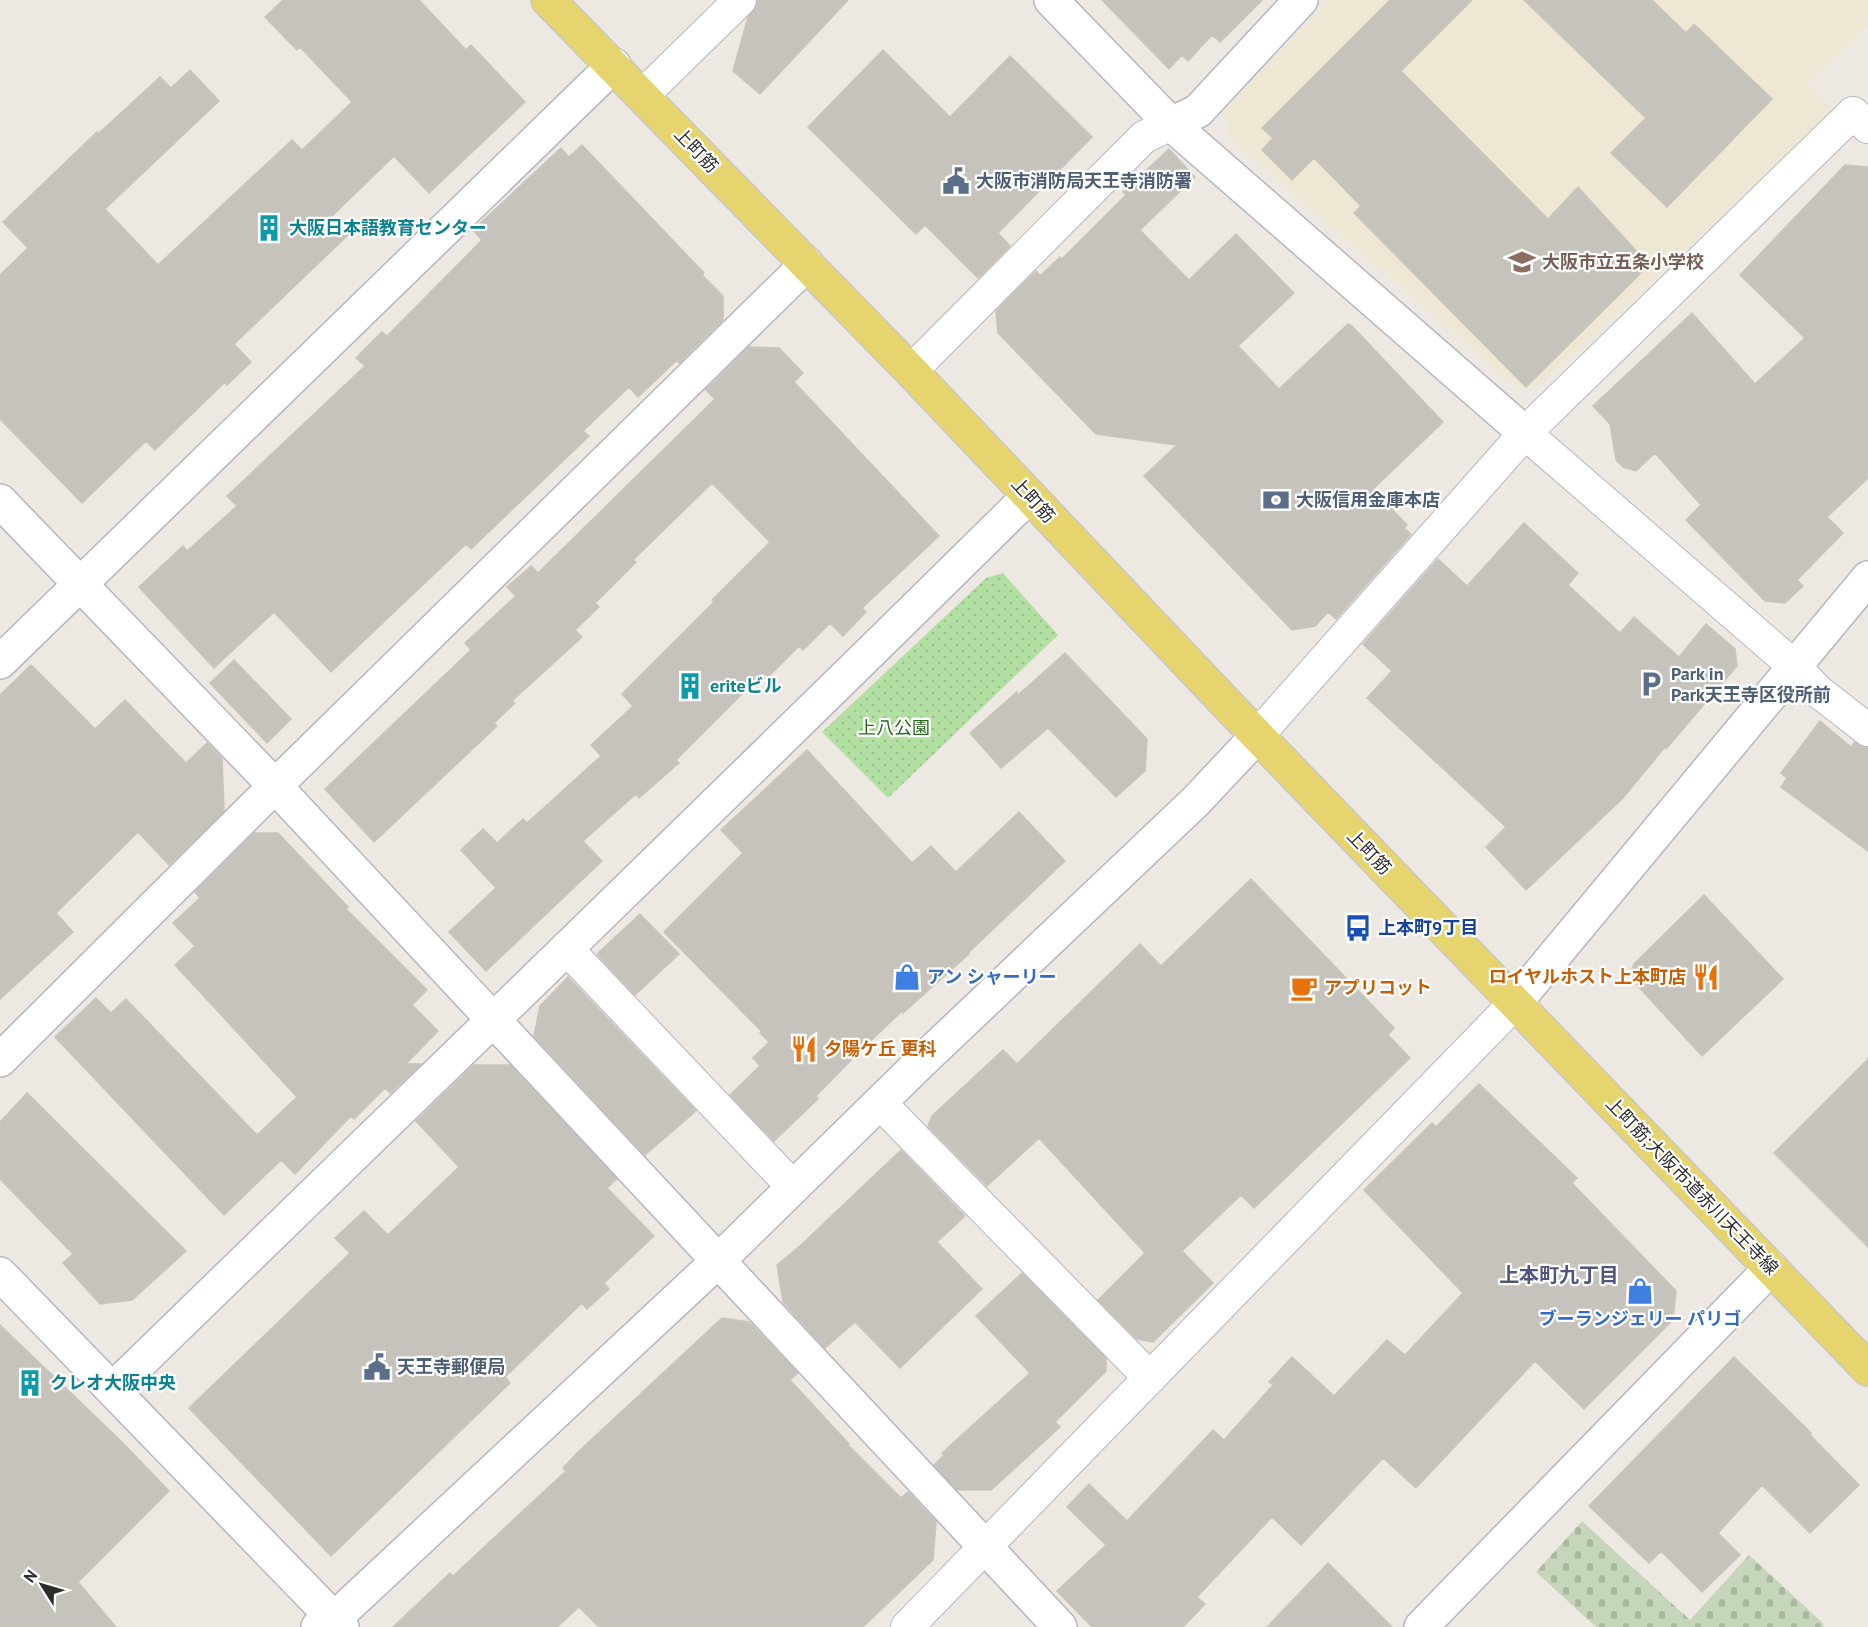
<svg xmlns="http://www.w3.org/2000/svg" width="1868" height="1627" font-family="'PT Sans','Noto Sans JP',sans-serif">
	<style>
		.education { fill: #ede7d3 }
		.cemetery { fill: url(#cemetery-stones) }
		.park { fill: url(#park-dots) }
		.building { fill: #c6c3bd; stroke: #c9c5bb; stroke-width: 1.5 }
		.lines { fill: none; stroke-linecap: round; stroke-linejoin: round }
		.minor-casing { stroke: #b5b6bf; stroke-width: 34 }
		.tertiary-casing { stroke: #b5b6bf; stroke-width: 36 }
		.primary-casing { stroke: #c8c8c8; stroke-width: 36 }
		.minor { stroke: #fff; stroke-width: 32 }
		.tertiary { stroke: #fff; stroke-width: 33 }
		.primary { stroke: #e6d46e; stroke-width: 33 }
		.labels { text-anchor: middle; stroke-width: 4.5; stroke-linejoin: round; paint-order: stroke }
		.street-label { font-size: 18px; fill: #2d2d2d; stroke: #fff }
		.service-label { font-size: 18px; font-weight: bold; fill: #4e5e75; stroke: #fff; text-anchor: start }
		.culture-label { font-size: 18px; font-weight: bold; fill: #0d838f; stroke: #fff; text-anchor: start }
		.education-label { font-size: 18px; font-weight: bold; fill: #785e54; stroke: #fff; text-anchor: start }
		.park-label { font-size: 18px; fill: #2a6622; stroke: #fff }
		.transit-label { font-size: 18px; font-weight: bold; fill: #164399; stroke: #fff; text-anchor: start }
		.shop-label { font-size: 18px; font-weight: bold; fill: #366cbe; stroke: #fff; text-anchor: start }
		.food-label { font-size: 18px; font-weight: bold; fill: #c56008; stroke: #fff; text-anchor: start }
		.neighbourhood-label { font-size: 20px; font-weight: bold; fill: #51557b; stroke: #fff }
	</style>
	<defs>
		<pattern id="cemetery-stones" width="16" height="16" patternUnits="userSpaceOnUse" patternTransform="scale(1.5)"><rect width="16" height="16" fill="#c5d6ba"/><path d="M2 7V4a2 2 0 0 1 4 0v3zM10 15v-3a2 2 0 0 1 4 0v3z" fill="#aab8a0"/></pattern>
		<pattern id="park-dots" width="8" height="8" patternUnits="userSpaceOnUse" patternTransform="scale(1.5)"><rect width="8" height="8" fill="#b3dfa3"/><path d="M2 2h.1M6 6h.1" fill="none" stroke="#9ac08d" stroke-width="1.8" stroke-linecap="round"/></pattern>
	</defs>
	<rect width="100%" height="100%" fill="#ede9e2"/>
	<path class="education" d="M1329 0H1868V26L1807 85 1834 111 1539 386 1517 388 1229 137 1224 110Z"/>
	<path class="cemetery" d="M1582 1521 1690 1620 1749 1555 1824 1624 1822 1627H1596L1536 1572Z"/>
	<path class="park" d="M1003 573 1058 635 888 798 822 732 986 578Z"/>
	<path class="building" d="M283 0H419L466 50 471 45 525 102 429 193 394 156 331 217 348 235 234 344 251 362 227 385 225 382 155 450 146 441 82 503 0 419V275L28 248 3 222 97 132 98 134 160 77 171 88 190 70 219 101 105 209 158 265 292 140 302 150 352 102 300 47 297 50 265 17Z
		M757 0H848L760 94 733 71 748 17 757 5Z
		M1102 0H1262L1220 42 1212 35 1188 61 1182 55 1169 69Z
		M1390 0H1472L1401 71 1548 219 1578 187 1649 265 1526 387 1354 213 1361 206 1314 158 1292 180 1262 150 1273 138 1262 128Z
		M1524 0H1652L1686 33 1694 24 1772 99 1667 207 1611 153 1646 118Z
		M883 50 950 117 1010 56 1092 137 998 233 1010 246 978 278 925 225 916 234 808 127Z
		M582 145 704 273 702 275 723 296V320L679 363 677 360 638 397 629 387 583 431 589 436 471 549 466 544 331 672 274 612 214 668 139 587 183 546 187 551 237 506 227 496 365 366 356 358 382 332 387 336 482 240 473 230 561 148 569 157Z
		M1169 149 1195 177 1140 230 1189 280 1236 234 1294 293 1238 346 1279 389 1348 324 1352 326 1443 422 1373 489 1407 525 1404 528 1411 534 1336 619 1328 612 1315 626 1292 630 1144 476 1177 445 1096 434 998 333 996 311 1036 271 1040 276 1060 257 1062 259 1126 195 1123 192Z
		M1845 165 1868 167V478L1827 517 1843 533 1797 580 1803 586 1785 603 1765 601 1686 520 1701 505 1655 453 1636 471 1623 467 1616 460 1610 424 1593 406 1692 313 1755 384 1805 338 1740 275Z
		M749 347 779 348 803 373 794 382 939 536 862 608 866 612 843 636 830 623 803 650 799 646 768 677 763 673 676 760 679 763 639 798 636 794 583 841 602 861 486 971 449 932 496 888 461 850 483 829 497 843 523 819 527 823 601 756 591 745 633 706 622 694 714 602 712 600 770 542 712 483 633 560 636 562 595 603 599 607 575 630 582 637 512 701 515 703 494 723 497 726 374 842 325 789 471 650 465 643 516 596 507 587 531 566 538 573 715 399 706 390Z
		M1524 523 1578 573 1568 585 1620 633 1634 617 1679 657 1706 624 1735 649 1737 666 1666 749 1665 747 1623 798 1526 890 1486 847 1506 827 1367 698 1392 671 1363 644 1438 559 1467 586Z
		M1065 653 1147 739 1145 771 1116 797 1048 728 1001 768 970 733 1017 692V696Z
		M234 660 291 719 267 743 210 683Z
		M31 665 95 729 125 700 186 763 207 743 222 758 224 811 169 865 138 832 56 913 73 932 0 999V695Z
		M1820 721 1851 747 1855 742 1868 748V851L1781 787 1787 778 1781 773Z
		M807 750 912 863 931 846 956 872 1019 812 1065 861 968 953 969 954 903 1013 902 1011 859 1052 816 1096 818 1099 774 1141 730 1095 760 1066 753 1058 769 1042 760 1033 762 1032 664 932 743 853 721 830Z
		M254 833H278L348 907 346 909 427 990 412 1005 438 1031 406 1064H421L390 1093 385 1088 354 1119 351 1116 295 1174 281 1160 224 1215 55 1037 96 998 111 1013 126 999 257 1135 297 1097 175 965 195 946 173 923 200 898 195 892Z
		M1251 879 1394 1028 1388 1035 1410 1058 1254 1208 1241 1195 1182 1251 1213 1283 1153 1342 1137 1339 1098 1300 1145 1253 1039 1138 987 1186 928 1126 932 1116 1003 1050 1017 1064 1140 944 1161 966Z
		M1704 895 1783 979 1702 1056 1637 985 1630 974 1634 964Z
		M640 914 679 954 635 995 597 954Z
		M568 977 696 1111 645 1155 534 1036 540 1006Z
		M1868 1059V1247L1774 1153Z
		M474 1065H510L617 1179 607 1188 654 1236 604 1283 609 1289 587 1309 582 1303 505 1377 510 1383 331 1556 189 1408 350 1253 335 1238 364 1211 388 1235 459 1167 416 1121Z
		M1479 1084 1577 1178 1572 1183 1676 1291 1673 1320 1584 1409 1535 1361 1416 1488 1383 1458 1301 1545 1272 1517 1197 1597 1205 1604 1183 1627H1092L1057 1591 1106 1545 1067 1507 1089 1484 1127 1521 1213 1430 1224 1440 1273 1385 1269 1382 1292 1357 1334 1396 1387 1340 1405 1355 1463 1293 1364 1190 1432 1123 1436 1127Z
		M27 1093 186 1251 132 1300 100 1304 63 1263 73 1254 0 1179V1122Z
		M901 1150 965 1216 937 1242 982 1289 900 1368 855 1322 825 1348 783 1302 777 1265 801 1245Z
		M1022 1273 1106 1358V1371L1055 1422 1060 1427 991 1490H957L934 1465 944 1455 942 1453 1030 1373 976 1316Z
		M722 1318 749 1322 798 1373 790 1380 849 1444 848 1445 901 1498 908 1492 936 1522 933 1560 863 1627H599L579 1607 557 1627H393L450 1573 453 1576 566 1471 563 1468 577 1453Z
		M0 1325 121 1441 169 1491 78 1582 116 1627H0Z
		M1734 1357 1811 1433 1810 1435 1859 1485 1810 1533 1762 1485 1718 1533 1740 1555 1702 1592 1661 1551 1649 1563 1589 1506Z
		M1328 1563 1392 1627H1267Z"/>
	<g class="lines">
		<defs>
			<path id="minor" d="M643 95 740 0
				M911 371 1144 137 1171 124
				M1525 433 1795 667 1819 692 1868 730
				M1257 736 1525 433 1853 113 1868 127
				M566 948 793 1187
				M880 1103 1150 1378
				M907 1627 1515 1003"/>
			<path id="tertiary" d="M1051 0 1171 124 1525 433
				M1171 124 1198 111 1301 0
				M0 501 275 786 1060 1627
				M0 662 614 65
				M1515 1003 1868 578
				M0 1060 275 786 807 264
				M0 1274 342 1627
				M113 1389C419 1091 726 796 1029 496
				M318 1627 334 1619 719 1260 921 1062 1196 801 1257 736
				M1421 1627 1771 1268"/>
			<path id="primary" d="M548 0 911 371 1222 699 1868 1369"/>
		</defs>
		<use href="#minor" class="minor-casing"/>
		<use href="#tertiary" class="tertiary-casing"/>
		<use href="#primary" class="primary-casing"/>
		<use href="#minor" class="minor"/>
		<use href="#tertiary" class="tertiary"/>
		<use href="#primary" class="primary"/>
	</g>
	<defs>
		<symbol id="civic-bare" viewBox="-9 -9 18 18"><path d="M-.6-6.5H3V-4.5H.6V-3L4-1V1h2V6H-6V1h2V-1L-.6-3ZM-1.2 2.5V6h2.4V2.5Z" fill="#5c6f8a" stroke="#fff" stroke-width="2.5" paint-order="stroke"/></symbol>
		<symbol id="building-bare" viewBox="-9 -9 18 18"><path d="M-4-6H4V6H1V3H-1V6H-4ZM-2.5-4.3h1.7v1.8h-1.7ZM.8-4.3h1.7v1.8H.8ZM-2.5-1h1.7V.8h-1.7ZM.8-1h1.7V.8H.8Z" fill="#0f9aa8" stroke="#fff" stroke-width="2.5" paint-order="stroke"/></symbol>
		<symbol id="school-bare" viewBox="-9 -9 18 18"><path d="M0-5L7-2L0 1L-7-2ZM-4 1L0 2.5L4 1V4Q0 6-4 4Z" fill="#8d6e63" stroke="#fff" stroke-width="2.5" paint-order="stroke"/></symbol>
		<symbol id="bank-bare" viewBox="-9 -9 18 18"><path d="M-6-4H6V4H-6ZM0-2.3a2.3 2.3 0 1 0 0 4.6a2.3 2.3 0 1 0 0-4.6Z" fill="#5c6f8a" stroke="#fff" stroke-width="2.5" paint-order="stroke"/></symbol>
		<symbol id="parking-bare" viewBox="-9 -9 18 18"><path d="M-3.5-5.5H1a3.5 3.5 0 0 1 0 7H-1V5.5H-3.5ZM-1-3.4V-.6H.8a1.4 1.4 0 0 0 0-2.8Z" fill="#5c6f8a" stroke="#fff" stroke-width="2.5" paint-order="stroke"/></symbol>
		<symbol id="bus-bare" viewBox="-9 -9 18 18"><path d="M-5-6H5V4H4V6H2V4H-2V6H-4V4H-5ZM-3.5-4V0h7V-4ZM-3.5 1.2v1.5H-2V1.2ZM2 1.2v1.5H3.5V1.2Z" fill="#1a4fb4" stroke="#fff" stroke-width="2.5" paint-order="stroke"/></symbol>
		<symbol id="shop-bare" viewBox="-9 -9 18 18"><path d="M-5-2.5h2.3a2.7 3.5 0 0 1 5.4 0H5L5.5 6h-11ZM-1.5-2.5h3a1.5 2.3 0 0 0-3 0Z" fill="#3f7fe0" stroke="#fff" stroke-width="2.5" paint-order="stroke"/></symbol>
		<symbol id="restaurant-bare" viewBox="-9 -9 18 18"><path d="M-5-6h1v4h1v-4h1v4h1v-4h1v5L-1.5 .5V6h-2V.5L-5-1ZM5-6V6H3V1.5H1.5Q1.5-4 5-6Z" fill="#e8710a" stroke="#fff" stroke-width="2.5" paint-order="stroke"/></symbol>
		<symbol id="cafe-bare" viewBox="-9 -9 18 18"><path d="M-5.5-4.5H6V0H3Q3 3.5 0 3.5H-2.5Q-5.5 3.5-5.5 0ZM3-3.2v2h1.7v-2ZM-6 4.5H4V6H-6Z" fill="#e8710a" stroke="#fff" stroke-width="2.5" paint-order="stroke"/></symbol>
	</defs>
	<g fill-rule="evenodd">
		<use href="#civic-bare" x="937" y="162" width="38" height="38"/>
		<use href="#building-bare" x="250" y="209" width="38" height="38"/>
		<use href="#school-bare" x="1503" y="243" width="38" height="38"/>
		<use href="#bank-bare" x="1257" y="481" width="38" height="38"/>
		<use href="#parking-bare" x="1632" y="665" width="38" height="38"/>
		<use href="#building-bare" x="671" y="667" width="38" height="38"/>
		<use href="#bus-bare" x="1339" y="909" width="38" height="38"/>
		<use href="#shop-bare" x="888" y="958" width="38" height="38"/>
		<use href="#restaurant-bare" x="1687" y="958" width="38" height="38"/>
		<use href="#cafe-bare" x="1285" y="969" width="38" height="38"/>
		<use href="#restaurant-bare" x="785" y="1030" width="38" height="38"/>
		<use href="#shop-bare" x="1621" y="1272" width="38" height="38"/>
		<use href="#civic-bare" x="358" y="1348" width="38" height="38"/>
		<use href="#building-bare" x="11" y="1364" width="38" height="38"/>
	</g>
	<g class="labels">
		<g class="street-label">
			<text transform="translate(696 150) rotate(46)" y="6">上町筋</text>
			<text transform="translate(1033 500) rotate(47)" y="6">上町筋</text>
			<text transform="translate(1369 852) rotate(46)" y="6">上町筋</text>
			<text transform="translate(1692 1186) rotate(46)" y="6">上町筋;大阪市道赤川天王寺線</text>
		</g>
		<g class="service-label">
			<text x="976" y="187">大阪市消防局天王寺消防署</text>
			<text x="1296" y="506">大阪信用金庫本店</text>
			<text x="1671" y="680">Park in<tspan x="1671" dy="21">Park天王寺区役所前</tspan></text>
			<text x="397" y="1373">天王寺郵便局</text>
		</g>
		<g class="culture-label">
			<text x="289" y="234">大阪日本語教育センター</text>
			<text x="710" y="692">eriteビル</text>
			<text x="50" y="1389">クレオ大阪中央</text>
		</g>
		<g class="education-label">
			<text x="1542" y="268">大阪市立五条小学校</text>
		</g>
		<g class="park-label">
			<text x="894" y="734">上八公園</text>
		</g>
		<g class="transit-label">
			<text x="1378" y="934">上本町9丁目</text>
		</g>
		<g class="shop-label">
			<text x="927" y="983">アン シャーリー</text>
			<text x="1640" y="1325" text-anchor="middle">ブーランジェリー パリゴ</text>
		</g>
		<g class="food-label">
			<text x="1686" y="983" text-anchor="end">ロイヤルホスト上本町店</text>
			<text x="1324" y="994">アプリコット</text>
			<text x="824" y="1055">夕陽ケ丘 更科</text>
		</g>
		<g class="neighbourhood-label">
			<text x="1559" y="1282">上本町九丁目</text>
		</g>
	</g>
	<g transform="translate(42 1585) rotate(307)" stroke="#ffffff" stroke-width="4.5" paint-order="stroke">
	<path d="M0-4.5L10 22L0 15L-10 22Z" fill="#2d2d2d"/>
	<text y="-9" font-size="16" font-weight="bold" text-anchor="middle" fill="#2d2d2d">N</text>
	</g>
</svg>
